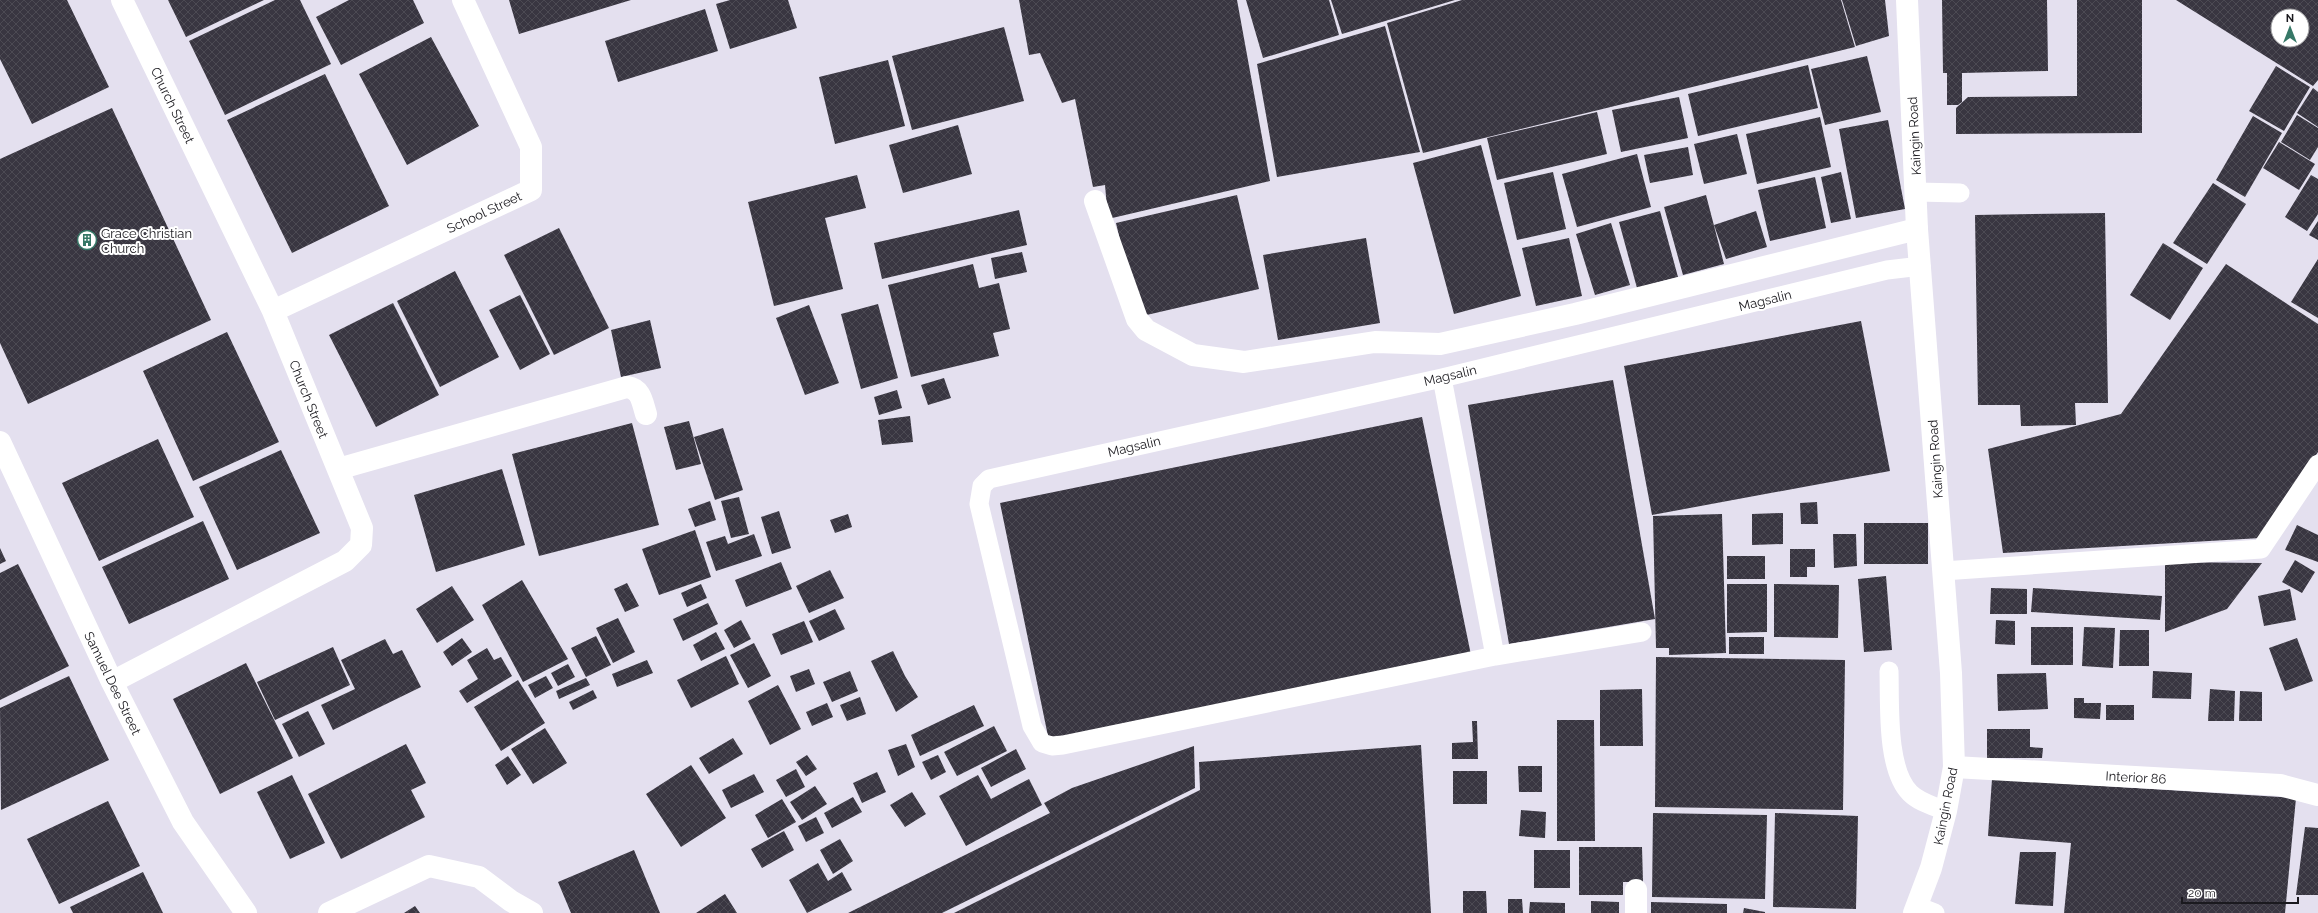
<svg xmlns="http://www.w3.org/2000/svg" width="2318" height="913" font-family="Raleway,sans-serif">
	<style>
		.building { fill: url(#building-cross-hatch); fill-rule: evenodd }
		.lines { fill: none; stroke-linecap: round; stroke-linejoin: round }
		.service { stroke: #fff; stroke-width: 19 }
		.pedestrian { stroke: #fff; stroke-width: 22 }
		.minor { stroke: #fff; stroke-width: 22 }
		.tertiary { stroke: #fff; stroke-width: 22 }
		.labels { text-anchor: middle; stroke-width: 4; stroke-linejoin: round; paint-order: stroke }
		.street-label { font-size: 13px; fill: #1a191e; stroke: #fff }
		.poi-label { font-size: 13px; fill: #1a191e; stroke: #fff; text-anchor: start }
	</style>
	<defs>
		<pattern id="building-cross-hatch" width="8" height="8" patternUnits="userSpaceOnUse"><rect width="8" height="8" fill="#393641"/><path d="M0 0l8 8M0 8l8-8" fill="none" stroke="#4c4a53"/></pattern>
	</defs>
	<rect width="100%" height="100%" fill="#e4e0ef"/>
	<path class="building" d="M0 0H67L109 87 32 124 0 59Z
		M168 0H264L186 37Z
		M275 0H300L331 64 225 115 189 41Z
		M349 0H413L424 23 341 65 316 17Z
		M509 0H631L519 34Z
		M730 0H788L797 28 730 49 716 4Z
		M1019 0H1237L1270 181 1108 219 1105 185 1093 187 1075 99 1062 103 1040 53 1029 55Z
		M1246 0H1329L1339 35 1263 58Z
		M1331 0H1455L1342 34Z
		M1462 0H1841L1855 47 1423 153 1387 23Z
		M1842 0H1885L1889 36 1856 46Z
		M1942 0H2047L2048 71 1962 73V102L1958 105H1947V73H1943Z
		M2077 0H2142V133L1956 134V108L1968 97 2077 96Z
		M2176 0H2318V80L2313 86ZM2278 16H2302V40H2278Z
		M705 9 718 51 618 82 605 41Z
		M1385 26 1420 152 1277 177 1257 64Z
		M1004 27 1024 101 912 130 892 56Z
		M431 37 479 126 407 165 359 74Z
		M1867 56 1881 112 1825 125 1811 69Z
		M888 60 905 126 835 144 819 77Z
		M1808 65 1818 108 1698 136 1688 94Z
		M2276 66 2310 87 2284 131 2249 111Z
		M325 74 389 206 292 253 227 120Z
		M2313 88 2318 92V127L2297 113Z
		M1679 97 1688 138 1621 152 1612 110Z
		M112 108 211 320 28 404 0 343V159Z
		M1597 112 1607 154 1497 180 1487 138Z
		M2297 115 2318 128V147L2310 160 2281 142Z
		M2253 116 2282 133 2245 197 2216 180Z
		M1820 117 1831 167 1757 184 1746 134Z
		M1888 120 1905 209 1856 218 1839 129Z
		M958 125 972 174 903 193 889 145Z
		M1737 134 1747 174 1704 184 1694 144Z
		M2279 142 2315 164 2299 190 2263 168Z
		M1481 145 1521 296 1454 314 1413 163Z
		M1688 147 1693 175 1650 183 1644 155Z
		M1637 154 1651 207 1577 227 1562 174Z
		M1553 172 1566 229 1517 240 1504 183Z
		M1841 172 1851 219 1831 223 1821 177Z
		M857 175 866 208 825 218 843 289 774 306 748 202Z
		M2311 175 2318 179V214L2307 231 2285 217Z
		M1815 177 1826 228 1770 241 1758 190Z
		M2213 183 2246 204 2207 264 2173 243Z
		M1237 195 1259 289 1138 317 1116 223Z
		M1706 195 1724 264 1683 275 1664 207Z
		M1019 210 1027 245 882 279 874 243Z
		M1660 211 1678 277 1637 288 1619 222Z
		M1756 211 1767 247 1726 259 1714 225Z
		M2105 213 2108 403H2075L2076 425 2021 426 2020 405H1978L1975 215Z
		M2318 221V240L2309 235Z
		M1611 223 1630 285 1595 295 1576 234Z
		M559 228 609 328 554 355 504 255Z
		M1366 238 1380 323 1278 340 1263 255Z
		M1569 238 1582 296 1536 306 1522 248Z
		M2163 243 2203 268 2170 320 2130 295Z
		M1022 252 1027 272 995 279 991 258Z
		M2318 259V318L2291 302Z
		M973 264 979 288 999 283 1010 329 993 333 999 356 911 377 888 285Z
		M2226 264 2318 324V452L2261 538 2003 553 1988 449 2121 414Z
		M455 271 499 357 440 387 397 301Z
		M520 295 550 354 520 370 489 310Z
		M393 303 439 395 376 427 329 335Z
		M878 304 898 378 861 389 841 314Z
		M809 305 839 383 805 395 776 318Z
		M650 320 661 368 621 377 611 330Z
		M1861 321 1890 471 1652 515 1624 366Z
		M227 332 279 442 193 481 143 371Z
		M944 378 951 398 928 405 921 385Z
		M1613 380 1655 619 1509 644 1468 405Z
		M897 390 902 408 879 415 874 397Z
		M910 416 913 442 882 445 878 420Z
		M1422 417 1471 655 1049 741 1000 503Z
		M689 421 701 464 676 470 664 427Z
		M632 423 659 525 539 556 512 454Z
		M723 428 743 490 715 500 694 437Z
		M158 439 194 517 99 561 62 483Z
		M281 450 320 533 237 570 199 487Z
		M502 469 525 545 436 572 414 495Z
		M739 497 749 534 731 538 721 501Z
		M710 501 716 520 695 527 688 509Z
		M1817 502 1818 524H1801L1800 503Z
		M779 511 791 548 772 554 761 517Z
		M1783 513V544L1752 545V514Z
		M848 514 852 527 835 533 830 520Z
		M1722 514 1726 653 1669 655V648H1656L1653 516Z
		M203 521 229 579 129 624 102 567Z
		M1864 523H1928V564H1864Z
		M2297 525 2318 535V562L2285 550Z
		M695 530 711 577 659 595 642 549Z
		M754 534 762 556 716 571 706 542 725 536 728 544Z
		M1833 534H1856L1857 566 1834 568Z
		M0 548 6 561 0 564Z
		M1790 549H1815V567H1807V577H1790Z
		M1727 556H1765V579H1727Z
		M2295 560 2315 572 2302 593 2282 582Z
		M781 562 792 589 746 607 735 580Z
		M2165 562 2262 563 2227 609 2165 632Z
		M18 564 69 666 0 700V573Z
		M830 570 844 598 809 613 796 586Z
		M1886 576 1892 650 1864 652 1858 579Z
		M522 580 568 659 523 682 482 605Z
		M627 583 639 606 625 612 614 589Z
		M701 584 707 598 687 607 681 593Z
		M1727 584H1767V632L1727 633Z
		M1774 584 1839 585 1838 638 1774 637Z
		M452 586 474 620 437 643 416 609Z
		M1991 588 2027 589V614H1990Z
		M2033 588 2162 596 2160 620 2031 612Z
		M2290 589 2296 620 2264 626 2258 596Z
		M708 603 718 624 683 641 673 619Z
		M835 609 845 629 819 641 809 621Z
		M618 618 635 652 613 663 596 628Z
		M741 620 751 639 734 648 724 630Z
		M1996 620 2015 621V645L1995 644Z
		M804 621 813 642 781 655 772 634Z
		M2031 627H2073V665H2031Z
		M2084 627 2115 628 2113 668 2082 666Z
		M2120 630H2149V666H2119Z
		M716 632 725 649 701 661 693 645Z
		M596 636 611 665 586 677 571 648Z
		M1729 637H1764V654H1729Z
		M462 638 472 652 452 666 443 652Z
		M2297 638 2313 681 2285 691 2269 648Z
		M385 639 393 654 402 650 421 687 333 730 321 705 355 689 341 660Z
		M754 643 771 676 748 688 730 655Z
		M333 647 350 685 275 720 257 682Z
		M487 648 494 660 501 657 512 676 467 703 459 691 478 679 467 660Z
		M893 651 905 676 918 697 896 712 871 661Z
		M726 656 739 684 691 708 677 680Z
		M1656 657 1845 660 1843 810 1655 807Z
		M647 660 653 673 617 687 612 674Z
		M246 663 293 758 220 794 173 699Z
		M568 664 575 677 558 686 551 673Z
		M809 669 815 684 796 692 790 676Z
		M850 671 858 691 832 702 823 682Z
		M2153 671 2192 673 2191 699 2152 698Z
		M2046 673 2048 709 1998 711 1997 674Z
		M69 676 109 760 1 810 0 708Z
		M546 676 553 688 535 698 528 685Z
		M586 678 590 685 559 699 556 691Z
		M518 680 545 723 501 751 474 707Z
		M778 685 801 729 770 745 748 701Z
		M1642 689 1643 746H1600V690Z
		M2210 689 2235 691 2234 721H2208Z
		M593 690 597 698 573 710 569 702Z
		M2240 691 2262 692V721H2239Z
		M860 697 866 714 847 721 840 705Z
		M2074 698H2084V703H2101L2100 719 2074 718Z
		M827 703 833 717 812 726 806 712Z
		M974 705 984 726 920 756 911 735Z
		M2106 705H2134V720H2106Z
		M308 711 325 744 299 757 282 724Z
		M1557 720H1594L1595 841H1557Z
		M1472 721H1477L1478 759H1452V743L1473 742Z
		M994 726 1007 751 957 776 944 752Z
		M545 728 567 763 533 784 511 749Z
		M1987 729H2030V747L2043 748 2042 758H1987Z
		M733 738 743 754 709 774 699 758Z
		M406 744 426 783 411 790 425 817 341 859 308 794Z
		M906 744 915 767 898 776 888 750Z
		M1421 745 1431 913H954L1200 790 1199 762Z
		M1194 746 1195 788 942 913H848L1050 813 1044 803 1072 788Z
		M1016 749 1026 769 991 787 981 768Z
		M807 755 817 769 806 776 796 762Z
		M938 755 946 772 931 780 922 762Z
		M508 756 521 775 507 785 495 765Z
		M691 765 726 818 681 847 646 794Z
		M1518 766H1542V792H1519Z
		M796 769 805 787 786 797 776 780Z
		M1453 771H1487V804H1453Z
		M877 772 886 792 862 803 853 783Z
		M754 774 764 792 731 808 722 790Z
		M292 775 325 843 290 859 257 792Z
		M978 775 991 799 1029 779 1042 805 966 846 939 796Z
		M1992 779 2296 798 2285 913H2064L2071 843 1988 836Z
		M815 786 827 804 802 820 790 802Z
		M912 792 926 814 905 827 890 805Z
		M853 797 862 812 832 828 824 813Z
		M782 799 796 822 768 838 755 815Z
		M108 801 140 866 59 904 27 839Z
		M1521 810 1546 812 1545 838 1519 836Z
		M1653 813 1767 815 1765 899 1652 897Z
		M1775 813 1858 816 1856 909 1773 907Z
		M816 817 824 833 806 842 798 826Z
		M2305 827 2318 828V895H2296Z
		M784 831 794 850 762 868 751 849Z
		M840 839 853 861 833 874 820 850Z
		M1579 847H1642L1643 882H1623V895H1579Z
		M634 850 660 913H571L558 882Z
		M1534 850H1570V888H1534Z
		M2020 852H2056L2053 906 2015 904Z
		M818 863 828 881 842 872 852 890 807 913 789 880Z
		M143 872 163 913H73L70 907Z
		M1463 891H1486L1487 913H1463Z
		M725 894 737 913H696Z
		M1508 899H1522L1523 913H1508Z
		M1591 901 1619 902V913H1591Z
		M1530 902 1565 903V913H1529Z
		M1651 902 1727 904V913H1651Z
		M415 906 420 913H404Z
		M1744 908 1765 912V913H1743Z"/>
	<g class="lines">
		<path class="service" d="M1917 192 1960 193
			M1442 378 1495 656 1063 745 1052 746 1042 743 1032 726 979 504 982 486 989 479 1442 378 1887 270 1921 266
			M1943 571 2261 549 2318 464
			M1495 656 1642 632
			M1889 671C1890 704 1886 769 1910 793 1920 803 1934 806 1946 811
			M1917 906 1935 913"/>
		<path class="pedestrian" d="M1636 913V890"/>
		<path class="minor" d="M1095 201 1137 319 1146 330 1193 355 1244 362 1375 342 1440 344 1575 314 1917 229
			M273 311 531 190V147L463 0
			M0 442 112 682 183 822 246 913
			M338 469 627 387C641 389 642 401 646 414
			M112 682 345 561 361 545 362 528 273 311 122 0
			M1954 767 2280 785 2318 795
			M329 913 429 866 479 877 511 901 532 913"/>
		<path class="tertiary" d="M1907 0 1917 229 1951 673 1954 767 1946 811 1931 868 1914 913"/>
	</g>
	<defs>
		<symbol id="building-ring" viewBox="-11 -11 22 22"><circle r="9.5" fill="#fff" stroke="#377867" stroke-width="1.5"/><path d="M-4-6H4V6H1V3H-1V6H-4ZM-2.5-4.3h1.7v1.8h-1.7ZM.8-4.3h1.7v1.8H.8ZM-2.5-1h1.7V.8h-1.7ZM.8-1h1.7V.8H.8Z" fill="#377867"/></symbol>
	</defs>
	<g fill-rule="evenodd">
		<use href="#building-ring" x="76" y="229" width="22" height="22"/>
	</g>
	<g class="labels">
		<g class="street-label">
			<text transform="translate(173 105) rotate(64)" y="5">Church Street</text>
			<text transform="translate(1914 136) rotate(-93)" y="5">Kaingin Road</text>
			<text transform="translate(484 212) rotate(-25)" y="5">School Street</text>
			<text transform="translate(1765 300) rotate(-14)" y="5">Magsalin</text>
			<text transform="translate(1450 375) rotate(-13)" y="5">Magsalin</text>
			<text transform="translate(309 399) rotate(68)" y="5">Church Street</text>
			<text transform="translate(1134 446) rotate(-13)" y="5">Magsalin</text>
			<text transform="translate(1935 459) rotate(-94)" y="5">Kaingin Road</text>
			<text transform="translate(113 683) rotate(64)" y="5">Samuel Dee Street</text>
			<text transform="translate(2136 777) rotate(3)" y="5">Interior 86</text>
			<text transform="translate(1945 806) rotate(-79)" y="5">Kaingin Road</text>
		</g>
		<g class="poi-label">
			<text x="101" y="238">Grace Christian<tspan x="101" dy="15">Church</tspan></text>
		</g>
	</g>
	<g transform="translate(2290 28)"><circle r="19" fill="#ffffff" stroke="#a3a3a5"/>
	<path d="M0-3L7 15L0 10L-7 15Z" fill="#377867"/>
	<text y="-6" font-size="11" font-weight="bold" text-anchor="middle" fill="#1a191e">N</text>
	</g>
	<path d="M2182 897v6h116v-6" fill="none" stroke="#1a191e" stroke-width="2"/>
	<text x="2188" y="897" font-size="12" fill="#1a191e" stroke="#ffffff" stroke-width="3" paint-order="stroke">20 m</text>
</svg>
